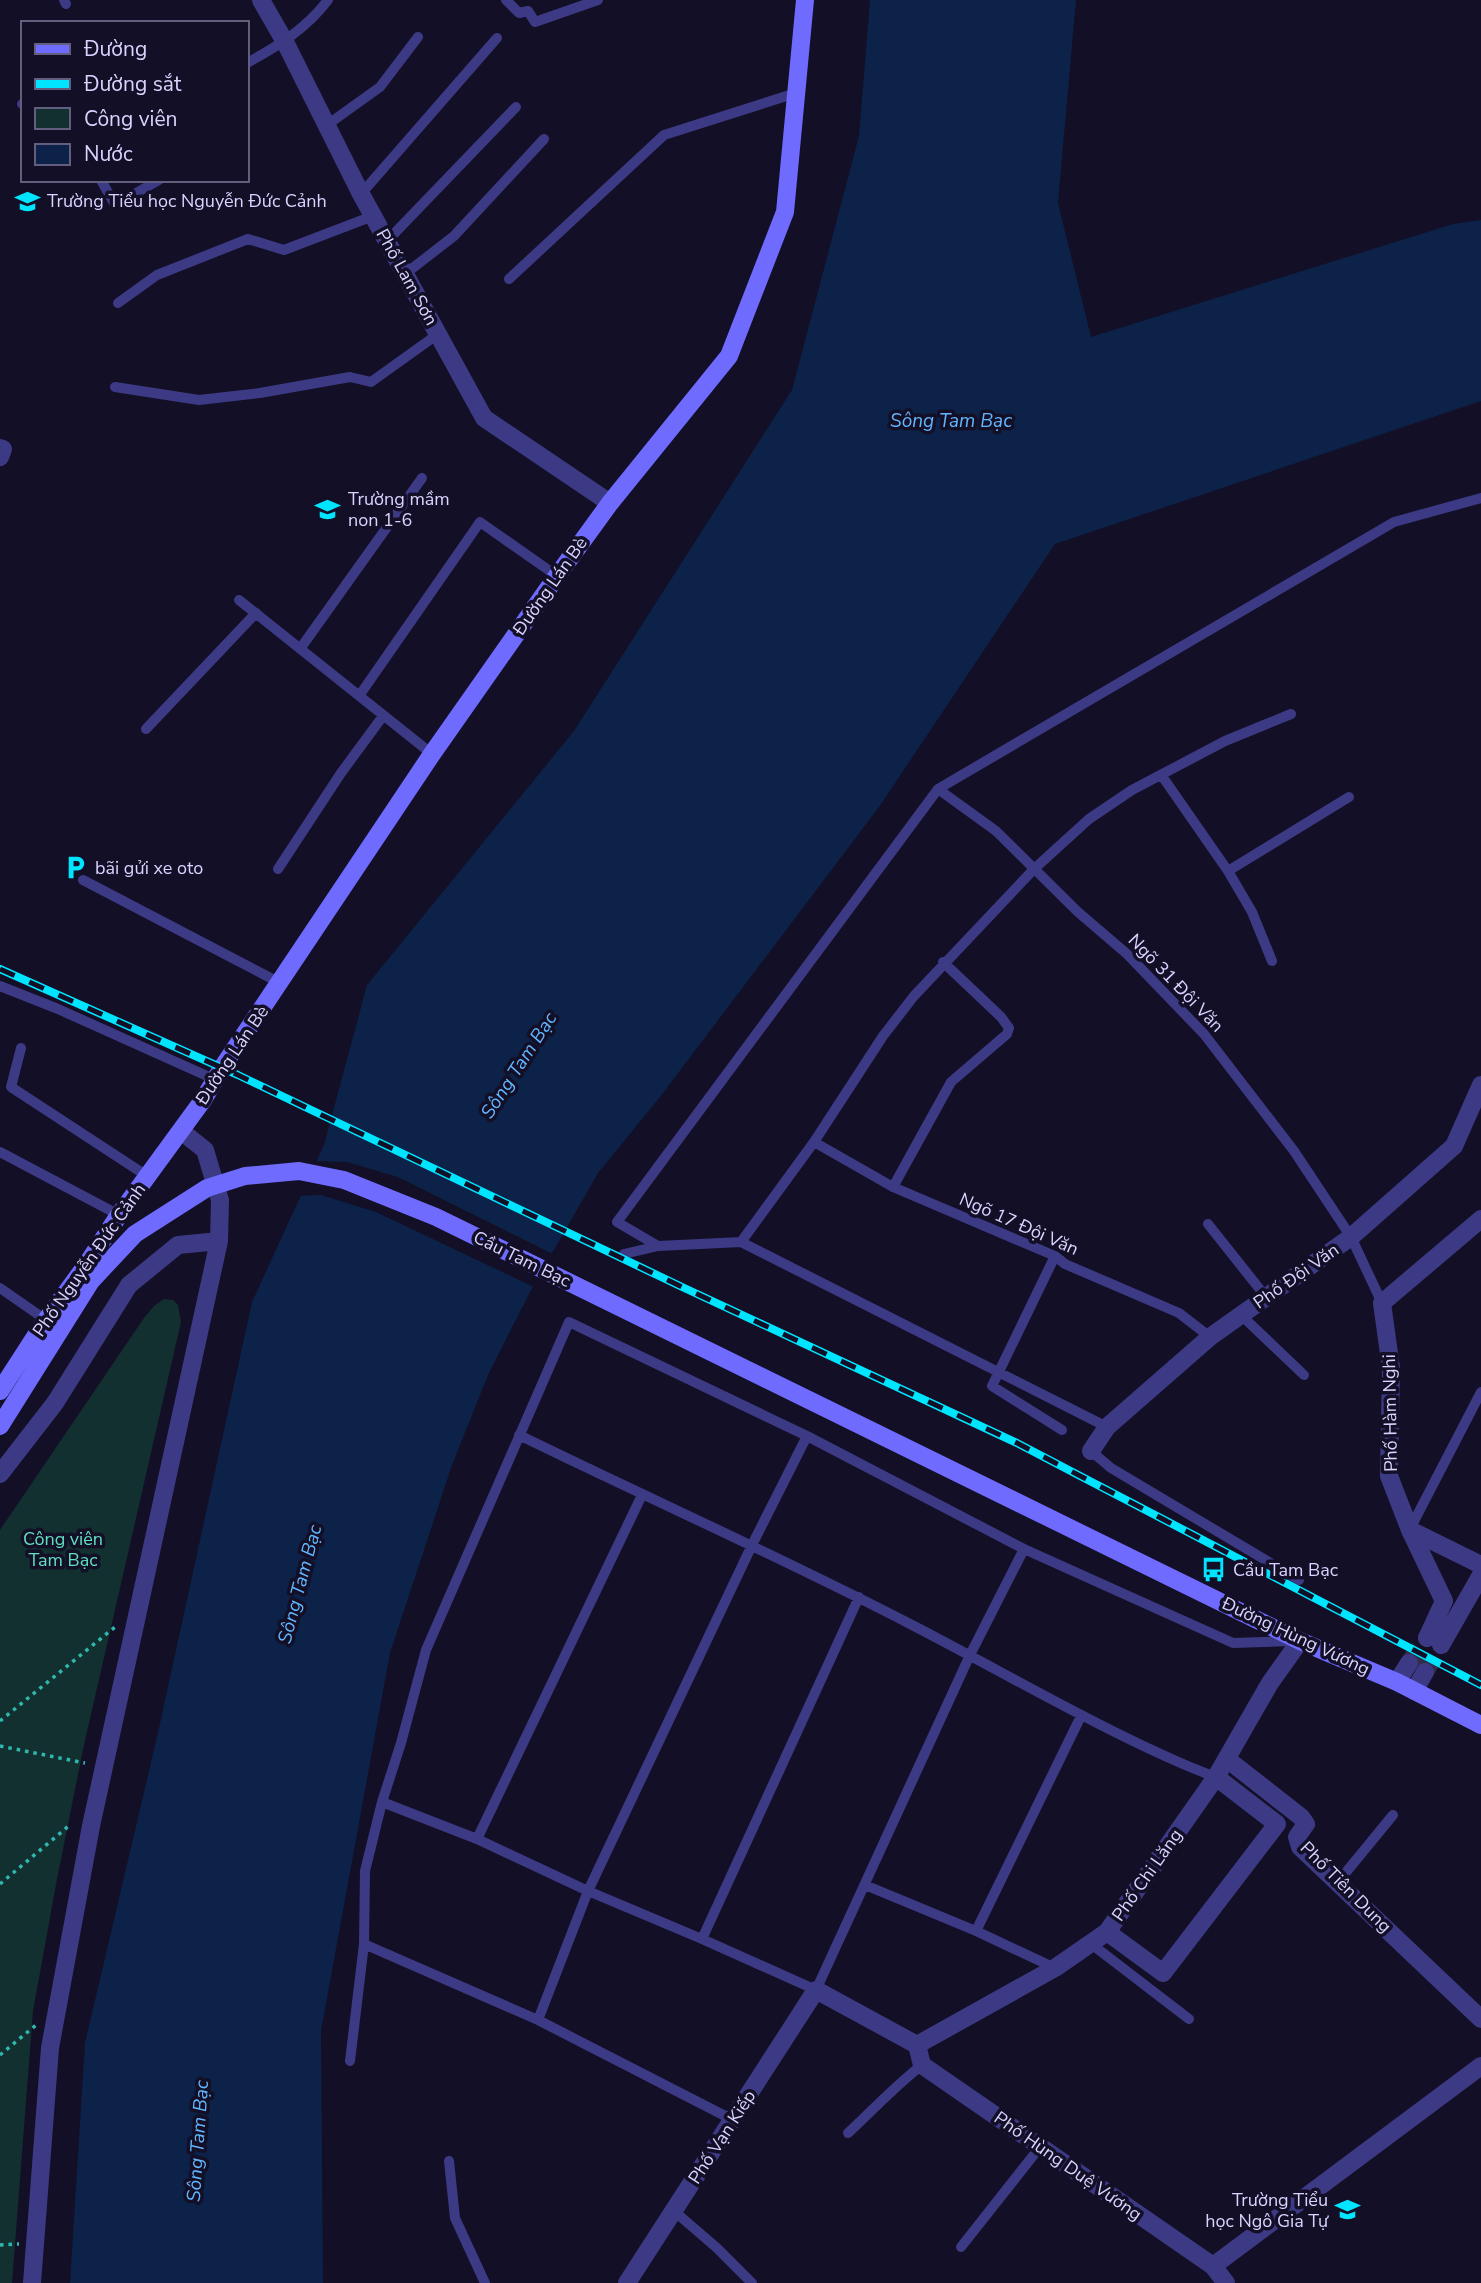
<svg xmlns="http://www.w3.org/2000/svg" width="1481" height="2283" font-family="'Nunito Sans',sans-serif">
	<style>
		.green { fill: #12302f }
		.water { fill: #0c2248 }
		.pier { fill: #130f26 }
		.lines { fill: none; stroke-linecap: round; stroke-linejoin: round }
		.tertiary-tunnel { stroke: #312d47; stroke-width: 18; stroke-dasharray: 18 9; stroke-linecap: butt }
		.path { stroke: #2fb8b0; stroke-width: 3.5; stroke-dasharray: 3.5 5; stroke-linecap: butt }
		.service { stroke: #3d3a85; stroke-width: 10 }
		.minor { stroke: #3d3a85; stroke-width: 18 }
		.tertiary { stroke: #3d3a85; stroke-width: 18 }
		.secondary { stroke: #6f6bff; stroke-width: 18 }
		.rail-casing { stroke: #00e5ff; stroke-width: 8 }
		.rail { stroke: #130f26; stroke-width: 5; stroke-dasharray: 16; stroke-linecap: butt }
		.labels { text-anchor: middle; stroke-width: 7; stroke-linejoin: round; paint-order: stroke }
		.poi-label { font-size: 18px; fill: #d9d4ff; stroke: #130f26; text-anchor: start }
		.street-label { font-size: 18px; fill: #d9d4ff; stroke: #130f26 }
		.park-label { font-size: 18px; fill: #5fe0c0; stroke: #130f26 }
		.water-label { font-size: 19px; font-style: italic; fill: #62b6ff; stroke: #130f26 }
	</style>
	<rect width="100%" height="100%" fill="#130f26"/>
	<path class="green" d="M164 1299 173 1300 178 1305 181 1322 84 1745 57 1879 33 2011 12 2283H0V1530L144 1318 154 1306Z"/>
	<path class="water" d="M870 0H1076L1058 203 1091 337 1453 224 1481 220V401L1055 544 879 807 660 1097 598 1173 531 1290 488 1375 452 1465 390 1653 321 2031 323 2283H70L85 2043 157 1737 252 1302 324 1145 367 985 574 731 792 390 859 136Z"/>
	<path class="pier" d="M313 1161 347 1162 398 1177 555 1255 536 1288 376 1212 321 1195 296 1196Z"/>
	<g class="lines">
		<path class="tertiary-tunnel" d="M1409 1663 1427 1638
			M1425 1672 1441 1645"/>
		<path class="path" d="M0 1721 115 1627
			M0 1746 85 1763
			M0 1884 71 1824
			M0 2055 36 2025
			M0 2245 19 2244"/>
		<path class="service" d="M64 0 66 4
			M506 0 519 13 528 11 535 22 598 0
			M247 63C278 46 306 29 328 0
			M22 104H23
			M327 125 380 87 418 37
			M101 180 115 205 159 180
			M361 194 497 38
			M387 241 516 107
			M405 274 454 236 544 139
			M509 279 664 135 796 93
			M118 303 157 275 248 239 284 250 373 216
			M115 387 199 400 260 393 350 377 371 382 438 334
			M239 600 432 754
			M300 649 422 478
			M359 696 480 522 557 576
			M146 729 256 613
			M1162 776 1228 871 1252 912 1272 961
			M938 789 996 831 1078 912 1127 954 1204 1034 1294 1151 1351 1237 1382 1303
			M278 869 341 773 383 716
			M1228 871 1349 797
			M83 880 280 983
			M0 986 58 1009 216 1080
			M21 1048 11 1087 147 1176
			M814 1142 893 1187 1055 1256 1065 1264 1179 1313 1210 1337
			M0 1152 119 1215
			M893 1187 951 1082 1007 1034 1009 1028 1001 1017 943 962
			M1208 1224 1266 1297
			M741 1242 1107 1427
			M658 1246 617 1222 938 789 1394 522 1481 498
			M624 1254 658 1246 741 1242 814 1142 883 1036 914 996 1034 869 1089 819 1132 790 1225 741 1291 714
			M1055 1256 992 1386 1062 1430
			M0 1288 46 1320
			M1241 1315 1304 1375
			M519 1435C650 1499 783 1558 912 1625 986 1663 1058 1705 1133 1741 1160 1754 1187 1767 1216 1777
			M1091 1451 1111 1468 1299 1580
			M1410 1529 1481 1392
			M382 1802 477 1839 588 1891 702 1939 816 1990 970 1655 1024 1549
			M477 1839 642 1495
			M1338 1882 1393 1815
			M865 1885 976 1931 1055 1968
			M976 1931 1081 1716
			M702 1939 859 1597
			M1090 1943 1189 2019
			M538 2020 588 1891 752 1545 807 1436
			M350 2061 364 1944
			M733 2120 538 2020 364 1944 365 1871 382 1802 401 1743 426 1650 569 1322 807 1436 1024 1549 1233 1643 1292 1641
			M848 2133C873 2110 896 2085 922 2065
			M449 2161 455 2218 485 2283
			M674 2211 717 2248 752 2283
			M961 2247 1040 2147"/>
		<path class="minor" d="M0 448 3 449 0 457
			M1091 1451 1107 1427 1210 1337 1351 1237 1454 1146 1481 1085
			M0 1474 55 1403 129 1285 178 1245 219 1241
			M1227 1759 1301 1817 1306 1824 1297 1837 1300 1847 1481 2019
			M1107 1932 1163 1973 1277 1824 1216 1777
			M1213 2266 1481 2066
			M32 2283 50 2048 69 1945 91 1826 219 1241 220 1200 205 1150 181 1131"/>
		<path class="tertiary" d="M261 0 285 42 361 194 484 418 610 503
			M1410 1530 1481 1565
			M1427 1638 1444 1601 1410 1530 1389 1476 1391 1368 1382 1303 1481 1219
			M1441 1645 1481 1575
			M1397 1682 1409 1663
			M1414 1691 1425 1672
			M917 2045 922 2065 1213 2266 1226 2283
			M627 2283 816 1990 917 2045 1055 1968 1107 1932 1216 1777 1270 1683 1300 1641"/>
		<path class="secondary" d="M0 1391 46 1320 87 1264 119 1215 203 1100 222 1068 432 754 557 576 610 503 729 356 785 212 805 0
			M0 1426 91 1281 135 1234 207 1188 245 1176 299 1171 344 1180 436 1217 1300 1641 1397 1682 1481 1725"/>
		<defs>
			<path id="rail" d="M0 969 238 1075 680 1286 1017 1443 1481 1685"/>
		</defs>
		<use href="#rail" class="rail-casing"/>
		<use href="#rail" class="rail"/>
	</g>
	<defs>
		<symbol id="school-bare" viewBox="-9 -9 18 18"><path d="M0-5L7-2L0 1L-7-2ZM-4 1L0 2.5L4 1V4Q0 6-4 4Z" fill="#00e5ff" stroke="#130f26" stroke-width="2.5" paint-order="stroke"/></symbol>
		<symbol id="parking-bare" viewBox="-9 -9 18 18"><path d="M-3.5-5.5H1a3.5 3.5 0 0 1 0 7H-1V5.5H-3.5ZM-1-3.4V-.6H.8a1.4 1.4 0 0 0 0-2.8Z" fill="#00e5ff" stroke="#130f26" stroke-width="2.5" paint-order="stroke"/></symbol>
		<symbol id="bus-bare" viewBox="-9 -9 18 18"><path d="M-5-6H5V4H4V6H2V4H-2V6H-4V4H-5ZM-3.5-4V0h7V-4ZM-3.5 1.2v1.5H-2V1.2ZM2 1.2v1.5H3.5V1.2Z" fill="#00e5ff" stroke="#130f26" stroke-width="2.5" paint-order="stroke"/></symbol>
	</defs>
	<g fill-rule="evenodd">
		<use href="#school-bare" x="10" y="184" width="35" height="35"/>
		<use href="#school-bare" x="310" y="492" width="35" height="35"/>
		<use href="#parking-bare" x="58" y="850" width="35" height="35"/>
		<use href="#bus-bare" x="1196" y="1552" width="35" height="35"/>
		<use href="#school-bare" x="1330" y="2192" width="35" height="35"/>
	</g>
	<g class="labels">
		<g class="poi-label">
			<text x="47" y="207">Trường Tiểu học Nguyễn Đức Cảnh</text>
			<text x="348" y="505">Trường mầm<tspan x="348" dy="21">non 1-6</tspan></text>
			<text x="95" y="874">bãi gửi xe oto</text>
			<text x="1233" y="1576">Cầu Tam Bạc</text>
			<text x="1328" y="2206" text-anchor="end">Trường Tiểu<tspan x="1328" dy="21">học Ngô Gia Tự</tspan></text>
		</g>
		<g class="street-label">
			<text transform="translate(407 277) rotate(61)" y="6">Phố Lam Sơn</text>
			<text transform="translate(550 586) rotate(-55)" y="6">Đường Lán Bè</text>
			<text transform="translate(1176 983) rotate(46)" y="6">Ngõ 31 Đội Văn</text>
			<text transform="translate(232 1055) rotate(-56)" y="6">Đường Lán Bè</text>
			<text transform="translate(1019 1224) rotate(24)" y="6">Ngõ 17 Đội Văn</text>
			<text transform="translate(522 1259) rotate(26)" y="6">Cầu Tam Bạc</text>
			<text transform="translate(89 1260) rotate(-55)" y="6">Phố Nguyễn Đức Cảnh</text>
			<text transform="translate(1296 1276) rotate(-35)" y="6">Phố Đội Văn</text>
			<text transform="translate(1390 1413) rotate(-91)" y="6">Phố Hàm Nghi</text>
			<text transform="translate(1296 1636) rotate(25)" y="6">Đường Hùng Vương</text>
			<text transform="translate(1147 1875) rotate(-55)" y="6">Phố Chi Lăng</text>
			<text transform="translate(1346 1887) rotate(45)" y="6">Phố Tiên Dung</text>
			<text transform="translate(722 2137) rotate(-57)" y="6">Phố Vạn Kiếp</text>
			<text transform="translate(1068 2166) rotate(35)" y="6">Phố Hùng Duệ Vương</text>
		</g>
		<g class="park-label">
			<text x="63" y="1545">Công viên<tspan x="63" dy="21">Tam Bạc</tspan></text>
		</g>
		<g class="water-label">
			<text x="951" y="427">Sông Tam Bạc</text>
			<text transform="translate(518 1065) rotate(-57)" y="7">Sông Tam Bạc</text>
			<text transform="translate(299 1584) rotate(-75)" y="7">Sông Tam Bạc</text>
			<text transform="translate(197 2141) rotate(-86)" y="7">Sông Tam Bạc</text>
		</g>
	</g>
	<rect x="21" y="21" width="228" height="161" fill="#130f26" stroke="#625e7d" stroke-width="2"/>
	<rect x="35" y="44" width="35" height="10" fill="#6f6bff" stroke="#625e7d" stroke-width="2"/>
	<text x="84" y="56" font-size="21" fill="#d9d4ff">Đường</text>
	<rect x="35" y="79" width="35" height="10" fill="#00e5ff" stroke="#625e7d" stroke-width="2"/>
	<text x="84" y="91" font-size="21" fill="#d9d4ff">Đường sắt</text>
	<rect x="35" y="108" width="35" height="21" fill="#12302f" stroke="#625e7d" stroke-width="2"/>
	<text x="84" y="126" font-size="21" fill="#d9d4ff">Công viên</text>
	<rect x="35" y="144" width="35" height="21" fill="#0c2248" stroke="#625e7d" stroke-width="2"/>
	<text x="84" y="161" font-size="21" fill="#d9d4ff">Nước</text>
</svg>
